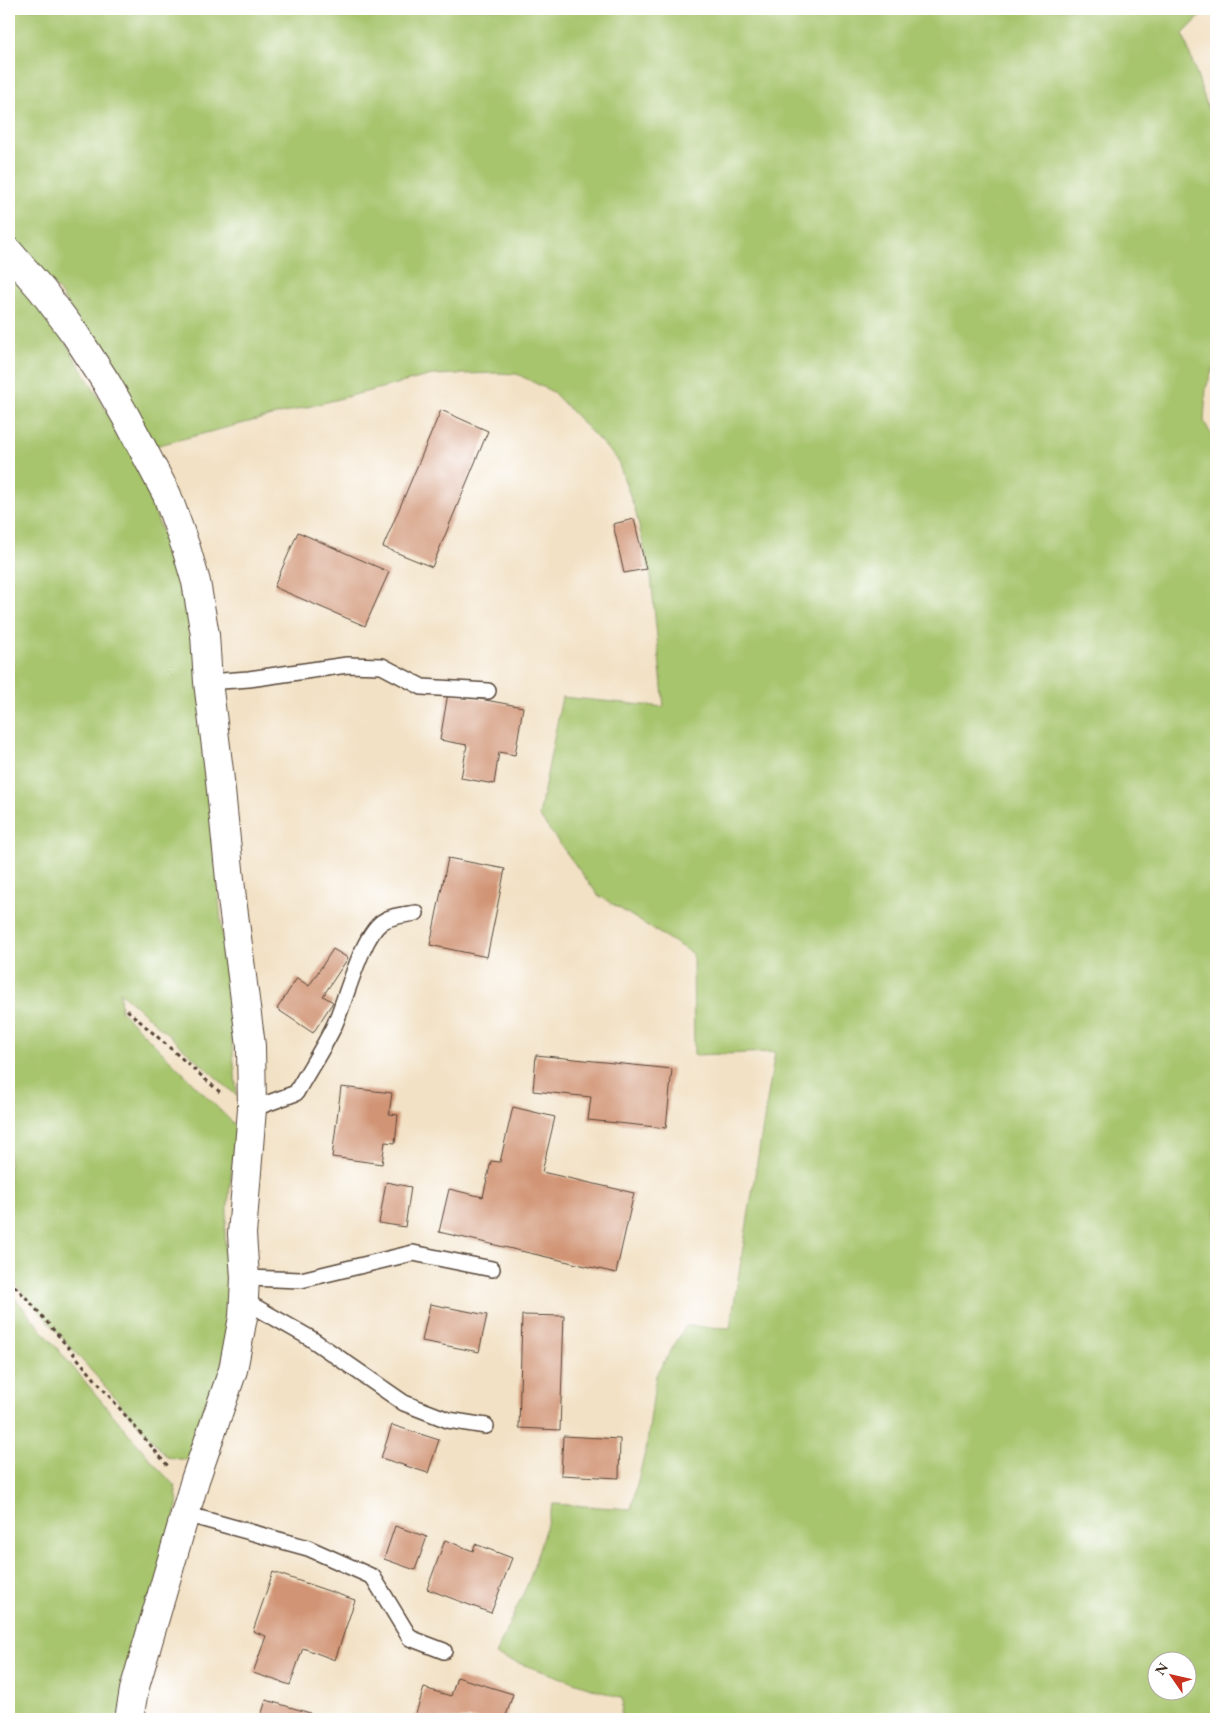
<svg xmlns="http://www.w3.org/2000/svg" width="1225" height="1728" font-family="'EB Garamond',serif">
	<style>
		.green { fill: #a7c56d; stroke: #717846; fill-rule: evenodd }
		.building { fill: #d19576 }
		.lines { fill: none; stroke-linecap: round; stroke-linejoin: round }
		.service-casing { stroke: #564537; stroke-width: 18 }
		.minor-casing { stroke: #564537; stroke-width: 30 }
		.path { stroke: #564537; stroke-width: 3; stroke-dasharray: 4 4; stroke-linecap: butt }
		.service { stroke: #fff; stroke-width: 15 }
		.minor { stroke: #fff; stroke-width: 28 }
	</style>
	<rect width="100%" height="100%" fill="#fff"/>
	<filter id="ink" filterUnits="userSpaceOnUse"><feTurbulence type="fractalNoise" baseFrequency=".02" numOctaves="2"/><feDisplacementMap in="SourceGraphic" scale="10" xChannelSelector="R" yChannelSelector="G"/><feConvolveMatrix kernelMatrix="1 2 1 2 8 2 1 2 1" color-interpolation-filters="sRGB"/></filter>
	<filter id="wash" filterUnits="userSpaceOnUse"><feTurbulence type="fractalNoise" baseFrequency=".0096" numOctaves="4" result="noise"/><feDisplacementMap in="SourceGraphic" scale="20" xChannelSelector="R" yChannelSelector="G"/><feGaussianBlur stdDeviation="1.12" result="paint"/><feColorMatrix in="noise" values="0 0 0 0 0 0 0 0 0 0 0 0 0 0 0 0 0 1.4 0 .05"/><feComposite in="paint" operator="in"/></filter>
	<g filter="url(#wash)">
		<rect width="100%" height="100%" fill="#f2e1c4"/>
		<path class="green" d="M9 9H1207L1183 34 1216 132V360L1206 388 1204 421 1216 444V1719H620L623 1699 495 1655 529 1581 553 1504 631 1509 647 1444 656 1375 686 1326 730 1328 775 1052 694 1055 693 954 598 895 539 816 562 697 664 707 651 577 635 510 617 459 553 392 517 374 496 373 432 375 155 446 59 291 9 236ZM1158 1660H1188V1690H1158Z
			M9 272 56 327 138 463 174 567 196 645 237 1096 120 992 121 1011 241 1131 233 1159 225 1231 226 1284 234 1305 220 1378 197 1446 186 1460 167 1457 9 1277Z
			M9 1291 155 1465 175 1486 178 1502 123 1719H9Z"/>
		<g id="blocks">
			<path class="building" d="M441 410 488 431 432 567 383 547Z
				M634 519 646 569 624 573 613 524Z
				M298 532 389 572 365 626 274 587Z
				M448 693 523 707 515 755 499 752 494 784 461 778 467 745 440 740Z
				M448 858 505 869 487 957 430 945Z
				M333 949 348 958 323 996 333 1002 313 1033 277 1009 297 978 309 986Z
				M536 1055 672 1069 666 1128 588 1120 591 1097 533 1091Z
				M341 1087 392 1093 389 1114 398 1115 395 1143 385 1142 382 1164 332 1157Z
				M513 1107 555 1117 542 1172 634 1193 616 1273 439 1232 449 1189 483 1197 491 1161 500 1162Z
				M386 1182 411 1187 405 1227 379 1223Z
				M430 1304 487 1315 479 1352 422 1341Z
				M522 1315 564 1316 560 1430 519 1428Z
				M392 1425 439 1440 428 1473 381 1458Z
				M563 1436 620 1439 619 1478 561 1475Z
				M395 1526 427 1537 415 1570 384 1559Z
				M445 1540 473 1551 475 1544 512 1558 491 1613 427 1589Z
				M273 1572 355 1600 335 1660 303 1648 290 1685 253 1673 266 1636 253 1631Z
				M457 1677 513 1694 505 1719H414L424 1688 451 1696Z
				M266 1700 310 1713 308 1719H260Z"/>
		</g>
	</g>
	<g filter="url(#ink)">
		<use href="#blocks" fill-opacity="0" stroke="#564537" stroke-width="1"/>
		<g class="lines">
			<defs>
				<path id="service" d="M208 682 249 679 347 665 382 666 422 687 488 691
					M252 1109 296 1093C308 1071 323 1049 334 1026 346 1000 361 937 382 922 392 915 405 915 416 913
					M245 1278 301 1280 413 1253 492 1269
					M245 1301 310 1338 404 1403 448 1420 486 1426
					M185 1514 308 1548 373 1577 410 1638 444 1651"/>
				<path id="minor" d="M9 252 42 290 75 334 106 382 126 417 167 495 186 548 196 582 205 635 208 682 219 771 232 899 251 1046 252 1109 242 1234 245 1278 243 1317 233 1370 195 1480 134 1690 129 1719"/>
			</defs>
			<use href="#service" class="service-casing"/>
			<use href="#minor" class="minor-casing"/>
			<path class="path" d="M127 1010 222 1094
				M9 1280 30 1302 168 1466"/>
			<use href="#service" class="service"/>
			<use href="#minor" class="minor"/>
		</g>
	</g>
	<rect width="1225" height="1728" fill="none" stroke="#fff" stroke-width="30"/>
	<g transform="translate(1172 1676) rotate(304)"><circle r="24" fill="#ffffff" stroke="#b1aaa5"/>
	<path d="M0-4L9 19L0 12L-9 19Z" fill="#c8321e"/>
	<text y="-8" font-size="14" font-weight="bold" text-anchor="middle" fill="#3b2a1e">N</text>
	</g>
</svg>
